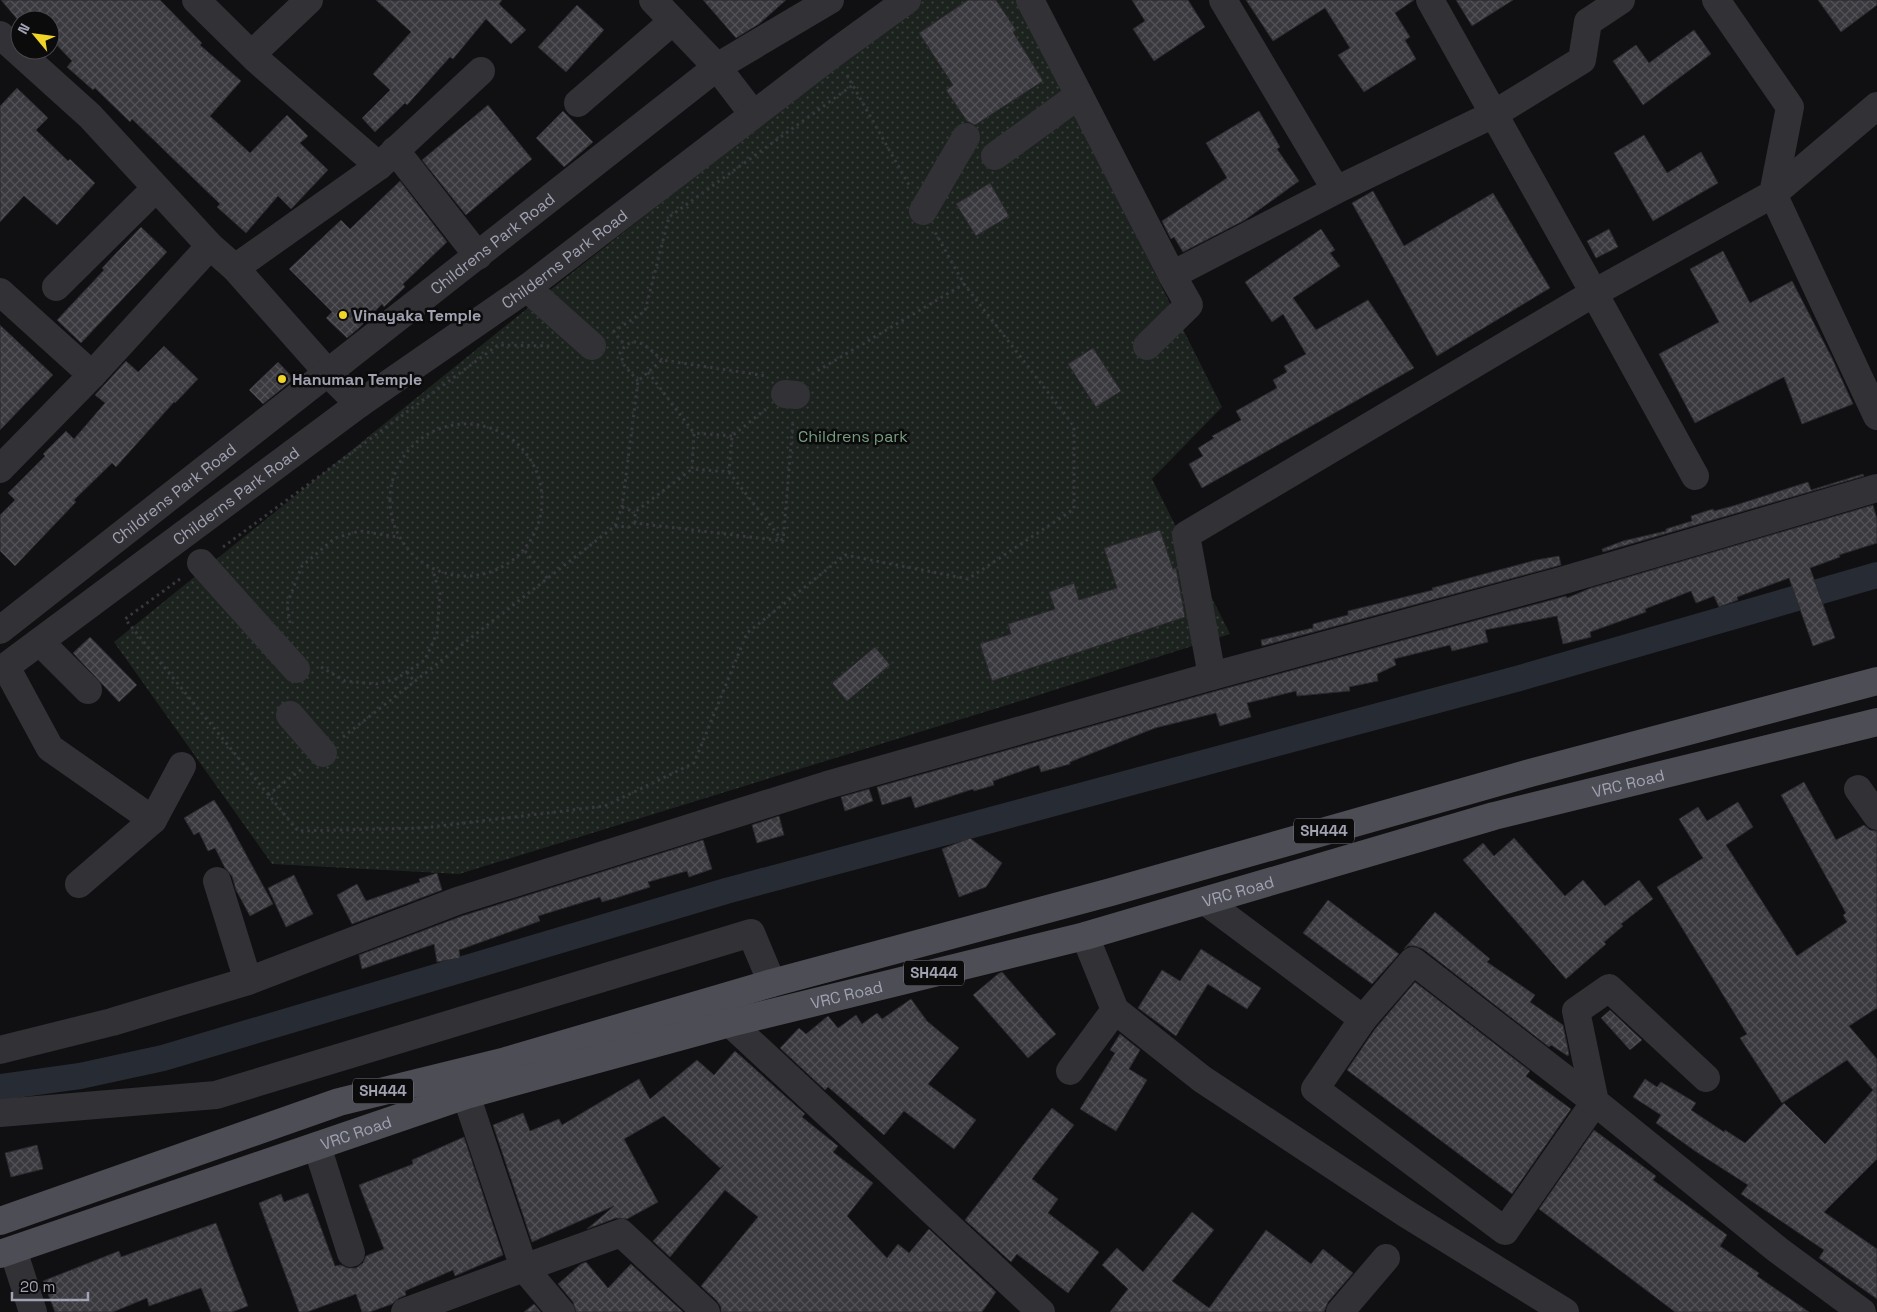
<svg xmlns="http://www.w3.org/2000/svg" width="1877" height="1312" font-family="'Space Grotesk',sans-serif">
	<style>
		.park { fill: url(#park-dots) }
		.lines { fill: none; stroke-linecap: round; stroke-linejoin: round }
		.canal { stroke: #262b34; stroke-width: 26 }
		.building { fill: url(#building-cross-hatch); stroke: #2a292d }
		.path { stroke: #37373d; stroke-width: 3; stroke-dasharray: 2.5 4; stroke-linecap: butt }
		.minor { stroke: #313136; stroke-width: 28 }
		.major { stroke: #4d4d55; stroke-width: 28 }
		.poi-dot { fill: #f0d428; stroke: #0b0b0c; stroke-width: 2 }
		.labels { text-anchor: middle; stroke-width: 5; stroke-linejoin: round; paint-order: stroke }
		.shield { fill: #0b0b0c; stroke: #747580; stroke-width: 1 }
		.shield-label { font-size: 15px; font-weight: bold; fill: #a1a2b2 }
		.street-label { font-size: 16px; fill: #a1a2b2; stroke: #0b0b0c }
		.poi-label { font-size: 16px; font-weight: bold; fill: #a1a2b2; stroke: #0b0b0c; text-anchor: start }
		.park-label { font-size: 16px; fill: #779d81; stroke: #0b0b0c }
	</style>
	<defs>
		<pattern id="park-dots" width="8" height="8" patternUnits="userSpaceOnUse" patternTransform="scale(1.25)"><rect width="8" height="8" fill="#1c231e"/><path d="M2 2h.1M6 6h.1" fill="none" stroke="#3a403c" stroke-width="1.8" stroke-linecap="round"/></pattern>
		<pattern id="building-cross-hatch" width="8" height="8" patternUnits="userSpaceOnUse" patternTransform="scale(1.25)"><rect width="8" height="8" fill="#3a393e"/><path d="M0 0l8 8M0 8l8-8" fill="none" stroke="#535258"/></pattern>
	</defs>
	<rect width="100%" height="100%" fill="#100f11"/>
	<path class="park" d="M920 0H1018L1222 407 1152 479 1230 634 1004 706 459 874 272 864 114 642 550 290Z"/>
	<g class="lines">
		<path class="canal" d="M0 1087 80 1076 163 1058 726 891 1520 678 1877 575"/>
	</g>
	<path class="building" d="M1 0H160L202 43 200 45 241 81 210 116 250 153 287 115 308 136 300 143 328 170 291 209 278 196 246 233 217 207 220 204 132 119 130 122 95 88 93 90 67 67 72 61 50 38V20H18Z
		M376 0H502L499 4 526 30 511 44 486 19 453 59 450 57 407 105 405 103 375 132 362 118 390 90 373 74 411 32Z
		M703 0H786L759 24 736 38Z
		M968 0H996L1016 30 1013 32 1043 81 975 125 967 121 946 90 953 85 919 33Z
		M1132 0H1188L1205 27 1154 61 1133 29 1145 21Z
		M1246 0H1414L1395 13 1410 37 1405 40 1416 59 1364 92 1338 55 1350 48 1325 8 1273 41Z
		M1456 0H1513L1472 26Z
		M1818 0H1877V5L1841 32Z
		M577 5 604 30 566 72 538 47Z
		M1694 30 1711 54 1643 105 1613 61 1636 45 1649 63Z
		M17 88 48 118 36 130 68 161 70 159 95 183 57 225 24 196 0 222V106Z
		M488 105 532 159 466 215 422 160Z
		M563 111 593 142 564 167 536 138Z
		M1259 111 1280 147 1277 149 1299 181 1245 220 1183 252 1174 237 1171 239 1162 221 1227 178 1206 143Z
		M1644 135 1667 173 1701 152 1718 183 1653 221 1614 153Z
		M400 181 447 242 403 284 405 287 384 307 382 304 359 328 347 338 326 318 332 312 289 269 341 220 350 229Z
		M990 183 1009 216 976 236 956 204Z
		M1373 191 1404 246 1493 193 1550 288 1437 356 1352 203Z
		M141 227 167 252 81 343 57 320 104 270 102 268Z
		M1321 229 1335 250 1330 253 1340 266 1293 298 1316 330 1368 300 1414 368 1202 488 1189 464 1203 456 1198 448 1214 438 1212 436 1241 420 1236 411 1277 388 1273 380 1287 372 1284 366 1306 354 1283 314 1272 322 1245 282Z
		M1609 229 1618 247 1596 258 1587 241Z
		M1723 251 1750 303 1792 281 1832 358 1853 404 1802 424 1784 377 1695 423 1659 354 1719 322 1690 269Z
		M0 325 53 375 0 430Z
		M164 346 198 379 175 403 174 402 116 467 112 463 74 500 76 502 15 566 0 551V515L15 500 8 493 45 456 43 454 66 431 74 439 105 403 95 395 126 361 138 372Z
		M1093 348 1121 391 1096 407 1068 364Z
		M278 362 294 379 263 404 249 390Z
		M1863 474 1864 476 1603 552 1602 549 1623 541 1666 531V529L1692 521 1691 516 1713 509 1714 511 1733 506 1808 482 1811 490Z
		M1873 505 1877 519V543L1839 555 1840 557 1810 568 1835 638 1813 646 1789 578 1737 597 1738 600 1719 607 1714 596 1696 603 1691 591 1645 609 1646 612 1590 632 1591 637 1563 644 1557 616 1485 630 1488 642 1452 651 1450 645 1394 659 1396 665 1377 674 1378 681 1349 687 1350 691 1297 696 1296 691 1247 703 1251 717 1220 726 1216 713 1155 728 1070 762V764L1041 772 1039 765 993 781 994 785 974 791 973 789 915 808 911 796 882 805 877 787 1216 691 1566 596 1567 598 1591 588Z
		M1160 530 1173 569 1176 568 1185 617 992 681 980 644 1011 634 1008 624 1055 609 1049 592 1074 583 1079 600 1117 588 1104 548Z
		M1559 556 1561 565 1262 646 1261 640 1313 628V624L1348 615V611L1433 590 1432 588 1536 560Z
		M90 637 137 685 119 702 73 653Z
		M875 647 890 665 847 701 832 683Z
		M1804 782 1836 840 1864 825 1870 830 1877 831V1008L1849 1026 1877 1059V1159L1824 1212 1877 1249V1299L1819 1258 1824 1250 1741 1194 1748 1185 1695 1151 1656 1123 1661 1115 1633 1097 1645 1079 1657 1087 1661 1082 1696 1103 1691 1110 1724 1132 1725 1130 1745 1143 1784 1103 1825 1144 1873 1090 1847 1060 1782 1103 1740 1038 1747 1034 1657 887 1703 858 1679 819 1698 807 1707 821 1738 802 1753 827 1726 845 1797 956 1847 922 1843 915 1846 913 1781 795Z
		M869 789 873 801 845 811 841 797Z
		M214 800 229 823 273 904 250 916 236 890 232 876 225 868 215 848 208 851 199 832 194 835 184 818Z
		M779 816 784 835 757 843 752 825Z
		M970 838 1002 863 986 887 959 897 942 849Z
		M1514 838 1565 896 1583 880 1605 906 1639 880 1653 899 1621 924 1623 926 1604 942 1606 944 1566 979 1463 860 1483 843 1494 856Z
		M703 840 712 869 689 877 687 871 648 882 650 887 619 897 602 902 600 897 538 916 540 921 459 950 460 958 437 962 434 944 362 969 359 955 462 916Z
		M437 873 442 890 352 924 337 895 357 884 366 901 420 882 419 879Z
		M294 875 313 914 286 927 268 888Z
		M1328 900 1399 954 1372 984 1303 933Z
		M1435 912 1490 959 1487 962 1535 995 1530 1002 1563 1025 1569 1054 1568 1056 1551 1045 1549 1047 1423 949 1415 946H1408L1404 949Z
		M1201 949 1261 988 1247 1009 1208 984 1176 1036 1138 1008 1162 970 1180 981Z
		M1002 972 1056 1034 1028 1058 973 995 998 974Z
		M1415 982 1530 1071 1526 1076 1571 1109 1512 1194 1347 1070 1375 1029Z
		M911 999 927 1021 959 1048 928 1084 976 1120 954 1149 904 1111 884 1135 828 1087 825 1090 780 1048 799 1028 806 1034 828 1016 838 1028 856 1015 862 1024 877 1013 882 1019Z
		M1610 1010 1642 1040 1630 1050 1601 1018Z
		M1120 1034 1140 1050 1129 1069 1147 1080 1116 1131 1080 1109 1115 1053 1110 1050Z
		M735 1051 805 1114 802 1117 838 1146 833 1152 873 1183 847 1216 887 1258 898 1244 909 1253 929 1229 996 1292 982 1312H721V1307L717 1301 701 1286 758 1217 725 1190 670 1257 653 1241 724 1165 720 1168 664 1116 624 1139 658 1202 627 1219 616 1218 587 1229 614 1206 532 1242 493 1125 523 1113 530 1131 559 1119 562 1125 639 1079 650 1099 697 1060 714 1075Z
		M1052 1108 1074 1125 1032 1179 1058 1199 1048 1213 1099 1252 1068 1293 1017 1254 1011 1262 965 1220Z
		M1594 1130 1656 1176 1653 1180 1727 1235 1720 1246 1759 1273 1757 1276 1809 1312H1675L1539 1209Z
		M464 1137 503 1255 455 1276 453 1270 405 1291 406 1295 399 1298 392 1304 370 1312H362L356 1294 307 1312H299L259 1203 281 1194 284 1202 308 1193 335 1266 341 1265 348 1268H356L363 1263 366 1256 384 1249 359 1185 413 1164 412 1160Z
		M37 1145 43 1169 11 1177 5 1153Z
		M1192 1212 1214 1230 1172 1281 1209 1308 1266 1230 1311 1264 1323 1249 1353 1273 1328 1302 1324 1312H1110L1128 1289 1102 1265 1117 1248 1143 1272Z
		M216 1223 248 1306 232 1312H211L201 1288 149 1306 147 1298 113 1312H55L43 1281 119 1251 121 1257Z
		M586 1262 608 1288 631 1264 683 1312H576L573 1302 558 1284 581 1264Z
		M534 1304 541 1312H524Z"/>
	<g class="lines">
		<path class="path" d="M847 75 909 185
			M613 332 645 311 669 217 853 85
			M617 336 625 345
			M648 372 694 433
			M812 374 964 284
			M638 381 624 365 620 353C634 330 648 348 662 360
			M390 500a76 76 0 1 1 152 0a76 76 0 1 1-152 0Z
			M732 436 694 433 692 469 729 472 732 436 766 409
			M729 472 782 540
			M622 507 635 512
			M635 523V512L692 469
			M615 526 629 527 635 523 783 541 793 422
			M223 547 498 345 550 346
			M525 551 547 578
			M180 579 125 619 298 831 423 828 605 806 694 763 747 633 845 555 968 579 1074 509V426L964 284 935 232
			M290 623 287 604 302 566 335 538 360 531 397 537
			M321 667 345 681 376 684 396 679 425 660 437 633 440 594 433 571
			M407 672 414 681
			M343 737 615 526 622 507 638 381 662 360 767 376
			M268 795 303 768"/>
		<g class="minor">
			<path d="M196 0 257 60 379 166 235 268"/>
			<path d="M653 0 717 67 753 114"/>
			<path d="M1030 0 1172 275 1336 190 1494 114 1582 60 1588 22 1621 0"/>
			<path d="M1223 0 1336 190"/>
			<path d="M1430 0 1594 293 1695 476"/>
			<path d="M0 35 90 116 210 246 235 268 329 374 359 404"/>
			<path d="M252 54 309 0"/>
			<path d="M578 103 673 21"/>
			<path d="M1877 106 1773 194 1877 416"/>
			<path d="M395 150 478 256"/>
			<path d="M995 156 1079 95"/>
			<path d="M379 166 481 71"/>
			<path d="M923 211 966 137"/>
			<path d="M56 287 156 188"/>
			<path d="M527 288 592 346"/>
			<path d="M0 292 92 375"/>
			<path d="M1147 346 1189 305 1172 275"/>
			<path d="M785 394 796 395"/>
			<path d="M0 469 92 375 210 246"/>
			<path d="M201 563 296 669"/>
			<path id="s1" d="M0 630 717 67 830 0"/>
			<path d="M40 642 88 690"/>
			<path d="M6 667 50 748 153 820"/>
			<path id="s2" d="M0 671 359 404 527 288 834 53 907 0"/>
			<path d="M1212 676 1186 535 1594 293 1773 194 1790 107 1716 0"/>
			<path d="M290 715 323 753"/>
			<path d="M1858 789 1877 816"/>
			<path d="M217 881 248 981"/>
			<path d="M79 884 153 820 182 766"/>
			<path d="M1205 901 1363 1019 1315 1089 1505 1231 1595 1102 1778 1250 1862 1312"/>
			<path d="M1085 936 1115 1010 1202 1079 1405 1213 1565 1312"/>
			<path d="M1363 1019 1413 961 1595 1102"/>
			<path d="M730 1023 1041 1312"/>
			<path d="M0 1050 112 1022 248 981 457 901 827 785 1212 676 1561 581 1877 488"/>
			<path d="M1070 1071 1115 1010"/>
			<path d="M466 1095 524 1268 621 1233 706 1312"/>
			<path d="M1595 1102 1576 1011 1609 988 1706 1078"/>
			<path d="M0 1113 216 1095 751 933 772 983"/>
			<path d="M317 1146 351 1253"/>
			<path d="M13 1250 33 1312"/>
			<path d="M405 1312 524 1268 561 1312"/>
			<path d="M1340 1312 1386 1258"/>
		</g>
		<g class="major">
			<path d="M0 1221 339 1102 506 1061 772 983 1111 892 1530 773 1877 681"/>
			<path id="s3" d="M0 1254 466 1095 730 1023 1085 936 1494 816 1877 722"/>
		</g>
	</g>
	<g class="poi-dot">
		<circle cx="343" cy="315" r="5"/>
		<circle cx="282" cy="379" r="5"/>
	</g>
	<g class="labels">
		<g class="shield">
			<rect x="1294" y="818.5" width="60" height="25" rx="4"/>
			<rect x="904" y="960.5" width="60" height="25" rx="4"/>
			<rect x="353" y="1078.5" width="60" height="25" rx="4"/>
		</g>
		<g class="shield-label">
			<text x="1324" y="836">SH444</text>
			<text x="934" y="978">SH444</text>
			<text x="383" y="1096">SH444</text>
		</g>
		<g class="street-label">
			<text dy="6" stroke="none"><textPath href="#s1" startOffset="626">Childrens Park Road</textPath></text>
			<text dy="6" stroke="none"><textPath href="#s2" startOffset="699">Childerns Park Road</textPath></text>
			<text dy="6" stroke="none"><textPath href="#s1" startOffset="221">Childrens Park Road</textPath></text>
			<text dy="6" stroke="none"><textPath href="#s2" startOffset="294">Childerns Park Road</textPath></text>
			<text dy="6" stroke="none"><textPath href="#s3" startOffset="1696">VRC Road</textPath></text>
			<text dy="6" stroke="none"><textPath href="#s3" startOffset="1291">VRC Road</textPath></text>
			<text dy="6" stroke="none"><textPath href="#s3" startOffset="886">VRC Road</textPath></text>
			<text dy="6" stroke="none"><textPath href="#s3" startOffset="376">VRC Road</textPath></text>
		</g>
		<g class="poi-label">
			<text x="353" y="321">Vinayaka Temple</text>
			<text x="292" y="385">Hanuman Temple</text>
		</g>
		<g class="park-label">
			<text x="853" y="442">Childrens park</text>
		</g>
	</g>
	<g transform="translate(35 35) rotate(299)"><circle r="24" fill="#0b0b0c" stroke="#47474e"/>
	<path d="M0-4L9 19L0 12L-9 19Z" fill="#f0d428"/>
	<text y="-8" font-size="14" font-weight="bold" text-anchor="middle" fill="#a1a2b2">N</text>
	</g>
	<path d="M12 1292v8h76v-8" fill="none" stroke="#a1a2b2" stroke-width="2.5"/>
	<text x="20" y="1292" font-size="15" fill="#a1a2b2" stroke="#0b0b0c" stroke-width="4" paint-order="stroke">20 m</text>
</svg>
